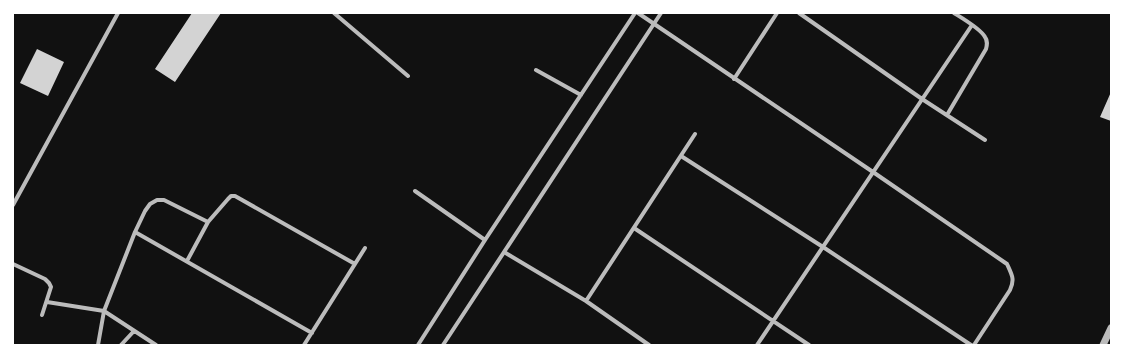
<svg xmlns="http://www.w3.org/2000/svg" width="1124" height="358" font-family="Montserrat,sans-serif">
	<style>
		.building { fill: #d3d3d3 }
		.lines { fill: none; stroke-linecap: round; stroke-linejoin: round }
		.minor { stroke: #bcbcbc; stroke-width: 4 }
		.tertiary { stroke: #bcbcbc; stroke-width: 7 }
	</style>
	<rect width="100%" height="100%" fill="#111"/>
	<path class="building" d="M192 13H221L175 82 155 69Z
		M37 49 64 62 48 96 20 83Z
		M1111 92V121L1100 117Z"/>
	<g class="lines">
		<path class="minor" d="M334 13 408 76
			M638 13 873 172 1007 264C1012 275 1015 279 1010 290L974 345
			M799 13 922 99 985 140
			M536 70 581 95
			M734 79 777 13
			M947 115 986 49C987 45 988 41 985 37 981 29 962 18 954 13
			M681 156 823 247 971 345
			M415 191 485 240
			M13 205 118 13
			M634 228 809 345
			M135 232 312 333
			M504 252 586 301 649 345
			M187 261 208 222 228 199 231 196H235L355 264
			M13 264 45 279 49 283 51 287 42 315
			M586 301 695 134
			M47 302 104 311 156 345
			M98 345 104 311 135 232 145 211 150 204 157 200H164L208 222
			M121 345 134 331
			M304 345 365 248
			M418 345 485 240 635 13
			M443 345 661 13
			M757 345 972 25"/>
		<path class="tertiary" d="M1103 345 1111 328"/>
	</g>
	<rect width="1124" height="358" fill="none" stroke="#ffffff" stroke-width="28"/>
</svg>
